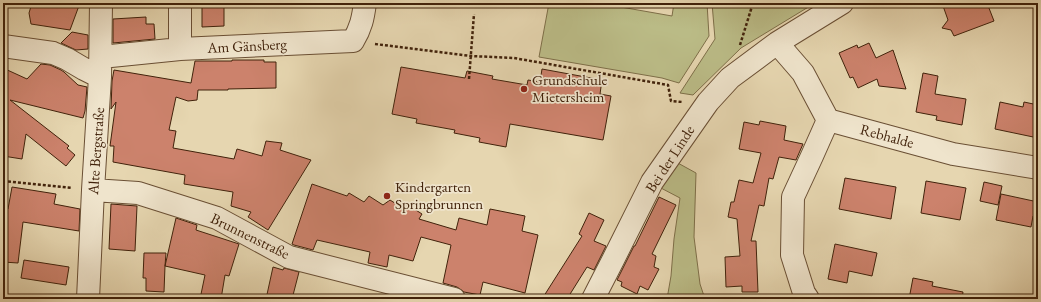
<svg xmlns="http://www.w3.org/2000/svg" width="1041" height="302" font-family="'EB Garamond',serif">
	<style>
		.green { fill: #bbbc87; stroke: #7e6f49 }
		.building { fill: #cc826c; stroke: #41220b }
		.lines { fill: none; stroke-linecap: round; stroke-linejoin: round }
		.minor-casing { stroke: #6a4f34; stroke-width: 24 }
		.path { stroke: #41220b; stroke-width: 2.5; stroke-dasharray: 3 2; stroke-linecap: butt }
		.minor { stroke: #efe4cc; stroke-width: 22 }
		.poi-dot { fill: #8f2418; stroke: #efe4cc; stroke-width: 1.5 }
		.labels { text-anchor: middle; stroke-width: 3.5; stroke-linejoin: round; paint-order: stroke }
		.street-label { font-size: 15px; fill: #41220b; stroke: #efe4cc }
		.poi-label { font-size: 15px; fill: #41220b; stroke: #efe4cc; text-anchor: start }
	</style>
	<rect width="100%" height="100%" fill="#e6d6b0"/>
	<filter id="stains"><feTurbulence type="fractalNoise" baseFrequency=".005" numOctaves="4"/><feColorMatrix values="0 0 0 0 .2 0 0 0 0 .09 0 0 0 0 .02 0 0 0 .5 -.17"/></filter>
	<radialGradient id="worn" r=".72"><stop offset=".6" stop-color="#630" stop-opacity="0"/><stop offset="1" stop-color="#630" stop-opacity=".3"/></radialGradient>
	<path class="green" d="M549 3H598L672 16 674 3H707L709 36 679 83 662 78 539 57Z
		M712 3H815L741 48 693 95 680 93 715 39Z
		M676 162 696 173 694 237 700 284 705 299H667L671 276 674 239 680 198 659 187Z"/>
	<path class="building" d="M32 3H80L70 30 31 24 29 13Z
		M202 3H224V26L202 27Z
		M942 3H987L994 21 954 36 951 30 942 28 948 20Z
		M146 17V24H154L155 39 113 43V19Z
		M72 32 88 35V49L76 50 61 43Z
		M869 43 876 58 893 50 906 89 879 86 877 79 858 88 853 77 850 78 839 53 857 45 858 48Z
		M232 60H264V62H276V88L228 89V90H198L197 100 188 101 176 97 169 130 176 131 173 148 234 159 237 149 262 156 266 141 282 143 280 150 311 160 268 230 248 217 251 212 231 206 233 192 184 184 185 175 113 162 114 146H110L116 102 111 109 112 81 114 70 191 83 195 61H232Z
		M41 64 50 65 61 70 64 72 78 85 87 87 85 111 83 118 10 100 69 146 67 148 75 155 66 166 26 134 22 159 3 156V68L27 79Z
		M401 67 465 78 467 71 493 76 492 79 527 85 528 80 540 82 542 69 602 80 600 94 611 96 603 140 510 124 506 147 479 142 480 138 454 133 455 130 416 123 417 119 392 114Z
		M923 73 938 76 935 94 966 99 962 125 936 120 937 116 916 112Z
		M1000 102 1023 107 1024 102 1038 105V138L995 129Z
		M760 121 786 126 784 140 803 144 796 160 779 157 773 179 769 178 764 206 759 205 751 241H756L758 292H742V286L726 287 725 257 740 256 737 219 728 217 731 202H734L739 180 753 183 761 153 739 149 744 122 759 125Z
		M845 178 896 187 891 219 839 209Z
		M926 181 966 188 960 220 921 213Z
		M984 182 1002 186 998 205 980 201Z
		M312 184 347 196 349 193 364 202 369 196 383 205 390 200 401 207 405 203 422 214 419 219 456 230 459 218 487 225 490 209 525 216 522 231 538 235 525 293 483 282 480 295 464 292 457 287 443 283 451 245 421 237 413 261 389 255 387 267 368 263 370 252 317 240 313 250 294 245 292 244Z
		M12 187 56 194 54 204 80 209 79 231 23 222 18 263 3 262V209H8Z
		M1001 194 1038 202V217L1033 216 1031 227 996 220Z
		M659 197 676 205 652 254 656 256 654 267 659 269 648 290 640 286 637 294 621 286 622 282 617 280 634 246H635Z
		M111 204 137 206 135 251 109 249Z
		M589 213 604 220 594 241 606 246 594 270 587 267 567 299H542L582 236 579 234Z
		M176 218 197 225 196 230 239 244 229 276 225 275 221 299H200L205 275 165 266 164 292 146 291V278H143L144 253H166L165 266Z
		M835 244 877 253 872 276 849 271 847 283 828 279Z
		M24 260 69 267 66 285 21 278Z
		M273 267 283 270 284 268 299 272 292 299H266Z
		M913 278 933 282 932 286 963 292 962 299H909Z"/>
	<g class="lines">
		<defs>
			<path id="minor" d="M180 3V49
				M777 43 803 73 828 120 953 154 1038 168
				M3 46 53 53 67 59 84 69 100 77
				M101 57 180 49 353 41C361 28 363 18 365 3
				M93 190 138 193 217 218 289 257 454 299
				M88 299 93 190 100 77 101 3
				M593 299 613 260 652 182 708 102 730 78 777 43 842 3
				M808 299 804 293 792 255 793 197 812 156 828 120"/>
		</defs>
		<use href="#minor" class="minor-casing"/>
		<path class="path" d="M375 44 471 56 514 58 668 85 671 101 683 102
			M740 45 753 3
			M469 79 474 14
			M3 181 72 188"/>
		<use href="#minor" class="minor"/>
	</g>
	<g class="poi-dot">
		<circle cx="524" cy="89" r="4"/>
		<circle cx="387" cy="196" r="4"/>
	</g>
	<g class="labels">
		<g class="street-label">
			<text transform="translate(247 46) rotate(-3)" y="5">Am Gänsberg</text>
			<text transform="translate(887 136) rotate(15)" y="5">Rebhalde</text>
			<text transform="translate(96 151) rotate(-86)" y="5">Alte Bergstraße</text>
			<text transform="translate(670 159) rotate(-57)" y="5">Bei der Linde</text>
			<text transform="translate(250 236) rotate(26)" y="5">Brunnenstraße</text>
		</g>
		<g class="poi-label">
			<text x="532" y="85">Grundschule<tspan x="532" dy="17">Mietersheim</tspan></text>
			<text x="395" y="192">Kindergarten<tspan x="395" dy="17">Springbrunnen</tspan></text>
		</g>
	</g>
	<rect width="1041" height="302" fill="none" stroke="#e6d6b0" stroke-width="16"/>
	<rect x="4" y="4" width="1033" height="294" fill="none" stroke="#41220b" stroke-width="2"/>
	<rect x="8" y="8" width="1025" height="286" fill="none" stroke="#41220b"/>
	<rect width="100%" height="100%" filter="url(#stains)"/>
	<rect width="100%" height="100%" fill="url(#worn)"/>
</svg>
